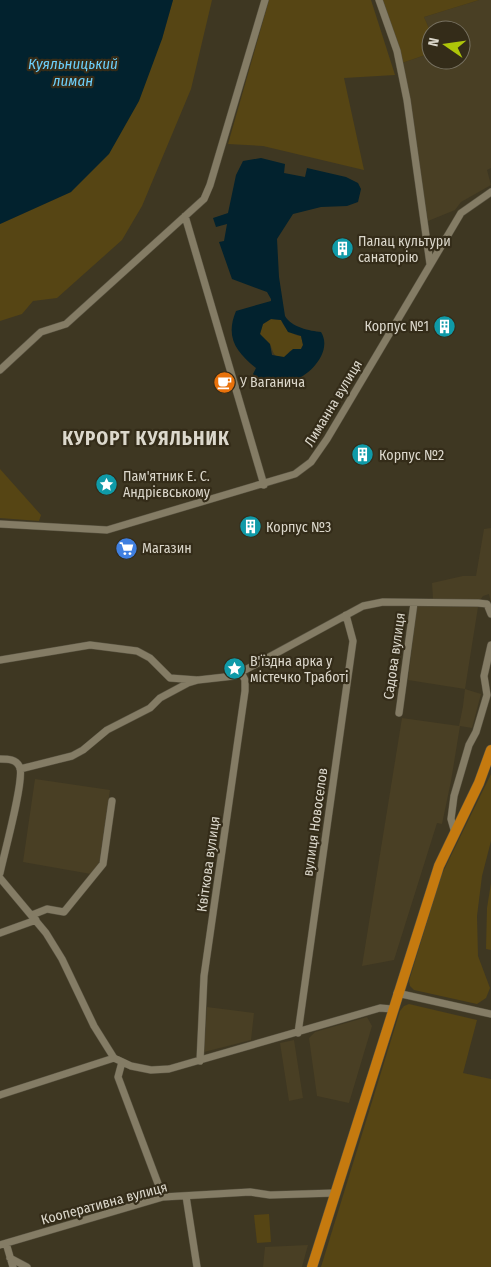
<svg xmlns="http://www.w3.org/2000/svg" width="491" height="1267" font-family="'Fira Sans Condensed',sans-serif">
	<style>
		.built { fill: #493f24 }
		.green { fill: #564514 }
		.water { fill: #02222e; fill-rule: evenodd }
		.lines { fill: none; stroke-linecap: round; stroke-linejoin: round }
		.minor-casing { stroke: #585240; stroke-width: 8 }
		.highway-casing { stroke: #585240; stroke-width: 11 }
		.minor { stroke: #847c65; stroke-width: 7 }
		.highway { stroke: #c57a0f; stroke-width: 10 }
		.labels { text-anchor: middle; stroke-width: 4.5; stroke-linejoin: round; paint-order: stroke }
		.poi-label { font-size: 14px; fill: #dcd8cc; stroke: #342c19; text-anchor: start }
		.street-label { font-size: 14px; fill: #dcd8cc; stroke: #342c19 }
		.water-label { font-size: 15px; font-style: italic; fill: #6ccffa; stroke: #342c19 }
		.district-label { font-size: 19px; font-weight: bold; letter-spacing: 1px; fill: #dcd8cc; stroke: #342c19 }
	</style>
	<rect width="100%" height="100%" fill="#3e3722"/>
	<path class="built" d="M479 0H491V168L487 170 491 185 461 202 455 210 428 221 402 63 431 53V60H461V30H431V33L424 17Z
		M491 528V603L489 594 483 596 480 600 433 599 432 583 463 576H476L484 529Z
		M417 605 478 607 465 689 481 694 472 728 460 726 451 781 442 824 437 823 394 960 362 966 402 718 459 726 463 706 465 689 408 680Z
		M35 779 110 790 99 864 91 874 23 862Z
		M207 1007 254 1013 251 1040 204 1052Z
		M367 1017 372 1026 349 1103 317 1096 309 1038 315 1032Z
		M294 1040 303 1098 289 1101 280 1043Z
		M308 1245 302 1267H263L265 1247Z"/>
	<path class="green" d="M173 0H212L191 89 142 206 122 240 57 298 33 301 22 314 0 321V224L71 192 162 39Z
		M269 0H371L395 75 344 78 364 170 263 146 228 144Z
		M382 0H479L424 17 431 33V53L402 63Z
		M271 319 281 320C285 329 291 335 301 336L303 345 301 349 290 351 285 357C271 358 275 352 269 343 266 340 262 337 260 334L263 324Z
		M0 469 41 515 39 521 0 518Z
		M491 774V841L482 876 477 916 478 956 490 988 486 998 477 1004 414 990 410 986 409 981 441 876Z
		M491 883V950L486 949 487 908Z
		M409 1004 477 1020 463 1073 491 1079V1267H321L400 1011 404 1006Z
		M269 1214 271 1242 257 1243 254 1215Z"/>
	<path class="water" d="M0 0H173L162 39 139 101 109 154 71 192 0 224Z
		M261 158 285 164 284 173 305 177 307 168 346 177 358 183 361 189 358 202 347 206 321 207 293 214 277 239 279 277 285 316C291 327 310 331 321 332 333 351 310 376 292 381 281 385 268 383 257 380L253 374 256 368C236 352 225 337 236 311L271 301V299L267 292 232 279 219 242 224 241 227 224 216 227 213 218 228 213 236 175 243 161ZM271 319 281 320 288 332 301 336 303 345 301 349H293L284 357 272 355 270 344 260 334 263 324Z"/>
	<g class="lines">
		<defs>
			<path id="minor" d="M379 0 397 51 407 100 430 264
				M185 216 264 485
				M0 370 41 332 66 324 204 199 210 185 265 0
				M0 524 107 530 295 474 311 462 327 439 461 213 491 192
				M0 660 90 645 137 651 150 658 170 678 197 680
				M399 713 414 603
				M0 759C8 759 17 759 20 768 24 782 4 854 0 873
				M20 769 72 756 83 750 107 730 150 708 160 698 188 683 198 680 234 676 363 606 383 602 478 603 487 604 491 614
				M455 833 451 819 454 796 469 745 476 732 487 695 484 676 491 645
				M0 878 46 933 62 959 94 1026 114 1058 131 1066 151 1070 169 1069 380 1008 392 1009
				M32 915 47 909 64 912 103 864 112 801
				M0 933 36 920
				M397 993 491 1014
				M298 1033 353 641 346 615
				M200 1061 204 976 245 691V680L241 672
				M122 1062 118 1077 163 1197
				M0 1095 114 1058
				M186 1196 197 1267
				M6 1243 13 1267
				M0 1245 163 1197 250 1192 270 1195 335 1193
				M10 1258 27 1267"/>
			<path id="highway" d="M312 1267 439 866 479 783 491 750"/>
		</defs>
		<use href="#minor" class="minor-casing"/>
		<use href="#highway" class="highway-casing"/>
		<use href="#minor" class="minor"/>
		<use href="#highway" class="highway"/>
	</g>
	<defs>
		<symbol id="building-disc" viewBox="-11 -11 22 22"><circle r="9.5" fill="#0f9aa8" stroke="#342c19"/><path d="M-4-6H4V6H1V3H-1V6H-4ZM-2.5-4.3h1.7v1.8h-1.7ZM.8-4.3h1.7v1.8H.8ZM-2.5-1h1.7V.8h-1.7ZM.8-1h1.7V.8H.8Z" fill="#fff"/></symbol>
		<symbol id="cafe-disc" viewBox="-11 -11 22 22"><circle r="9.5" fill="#e8710a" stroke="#342c19"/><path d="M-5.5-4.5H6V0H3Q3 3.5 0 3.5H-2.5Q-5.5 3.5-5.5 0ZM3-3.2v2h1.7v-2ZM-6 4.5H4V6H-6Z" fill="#fff"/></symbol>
		<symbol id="sight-disc" viewBox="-11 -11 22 22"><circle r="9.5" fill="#0f9aa8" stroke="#342c19"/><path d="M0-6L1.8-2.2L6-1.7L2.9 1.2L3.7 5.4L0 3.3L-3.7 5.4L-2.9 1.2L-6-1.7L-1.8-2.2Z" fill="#fff"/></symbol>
		<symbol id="supermarket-disc" viewBox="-11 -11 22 22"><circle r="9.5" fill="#3f7fe0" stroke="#342c19"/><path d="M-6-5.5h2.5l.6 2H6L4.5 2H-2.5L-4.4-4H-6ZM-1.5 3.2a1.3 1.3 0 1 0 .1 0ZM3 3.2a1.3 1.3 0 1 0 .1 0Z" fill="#fff"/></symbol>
	</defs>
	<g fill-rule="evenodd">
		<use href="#building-disc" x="330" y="236" width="25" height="25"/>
		<use href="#building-disc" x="432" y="314" width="25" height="25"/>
		<use href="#cafe-disc" x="212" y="370" width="25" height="25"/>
		<use href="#building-disc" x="350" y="442" width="25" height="25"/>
		<use href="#sight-disc" x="94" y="472" width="25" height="25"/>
		<use href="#building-disc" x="238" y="514" width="25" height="25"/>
		<use href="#supermarket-disc" x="114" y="536" width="25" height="25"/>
		<use href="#sight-disc" x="222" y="656" width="25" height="25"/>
	</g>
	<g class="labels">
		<g class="poi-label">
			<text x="358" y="246">Палац культури<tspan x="358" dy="16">санаторію</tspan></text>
			<text x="429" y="331" text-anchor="end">Корпус №1</text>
			<text x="240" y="387">У Ваганича</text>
			<text x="379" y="460">Корпус №2</text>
			<text x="123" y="481">Пам'ятник Е. С.<tspan x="123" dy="16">Андрієвському</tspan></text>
			<text x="266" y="532">Корпус №3</text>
			<text x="142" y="553">Магазин</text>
			<text x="250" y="666">В'їздна арка у<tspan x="250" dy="16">містечко Тработі</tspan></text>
		</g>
		<g class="street-label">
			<text transform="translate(333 403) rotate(-59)" y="5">Лиманна вулиця</text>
			<text transform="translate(394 656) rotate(-82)" y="5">Садова вулиця</text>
			<text transform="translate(315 822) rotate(-82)" y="5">вулиця Новоселов</text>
			<text transform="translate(208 864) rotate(-82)" y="5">Квіткова вулиця</text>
			<text transform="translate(104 1203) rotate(-15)" y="5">Кооперативна вулиця</text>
		</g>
		<g class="water-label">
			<text x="73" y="69">Куяльницький<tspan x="73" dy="17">лиман</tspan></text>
		</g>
		<g class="district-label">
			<text x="146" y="445">КУРОРТ КУЯЛЬНИК</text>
		</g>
	</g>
	<g transform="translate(446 45) rotate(283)"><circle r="24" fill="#342c19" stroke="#777161"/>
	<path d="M0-4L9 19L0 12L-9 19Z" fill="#aec509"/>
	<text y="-8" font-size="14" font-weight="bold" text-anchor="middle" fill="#dcd8cc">N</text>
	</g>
</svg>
